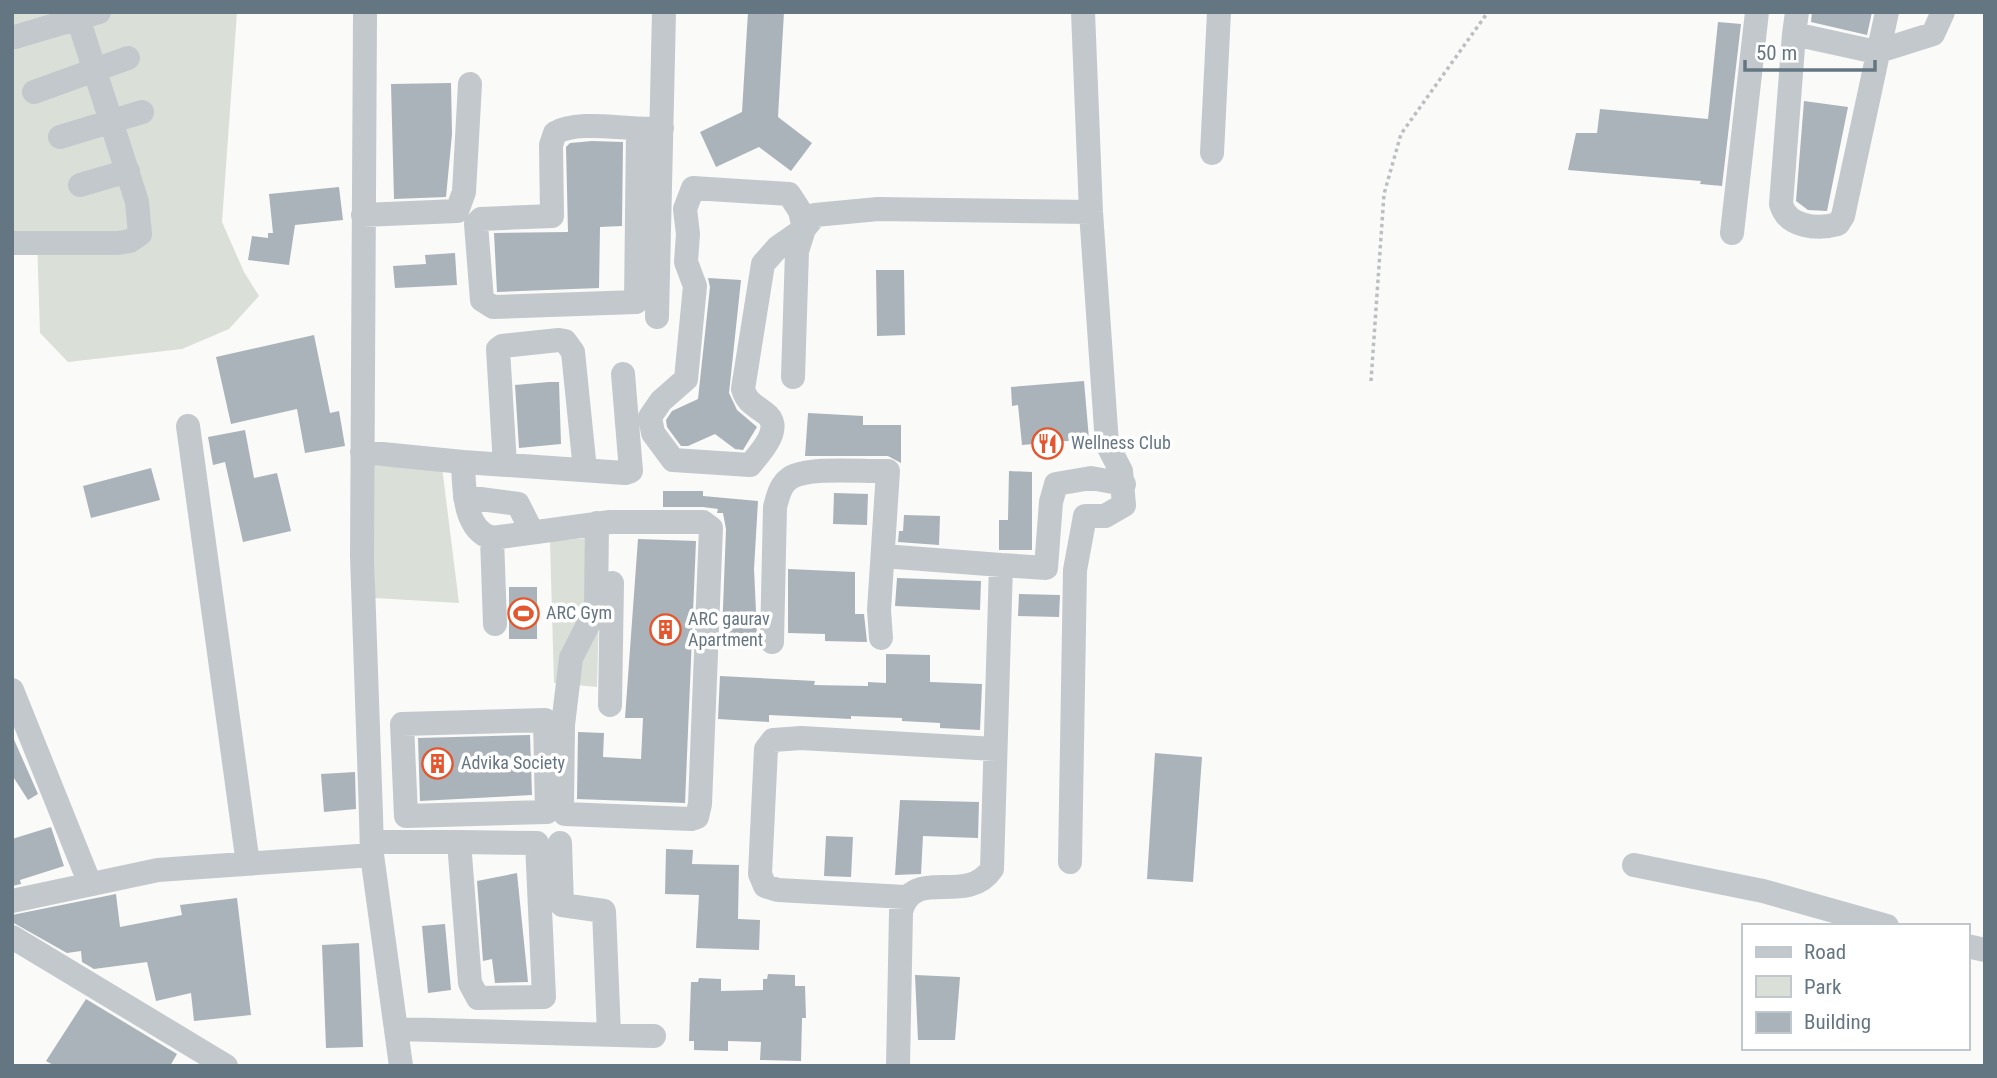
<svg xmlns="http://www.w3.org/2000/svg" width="1997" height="1078" font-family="'Roboto Condensed',sans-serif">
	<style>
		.green { fill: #dadfd7 }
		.building { fill: #aab3b9 }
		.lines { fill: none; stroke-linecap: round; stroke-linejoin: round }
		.path { stroke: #bbbfc2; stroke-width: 3.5; stroke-dasharray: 3.5 3.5; stroke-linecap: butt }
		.minor { stroke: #c3c8cc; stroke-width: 24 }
		.labels { text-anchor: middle; stroke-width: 7; stroke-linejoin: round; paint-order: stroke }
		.poi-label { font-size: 18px; fill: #657683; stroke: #fff; text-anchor: start }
	</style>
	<rect width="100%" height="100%" fill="#fafaf8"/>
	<path class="green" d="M12 12H237L222 222 244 272 259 296 229 329 182 349 68 362 40 333 37 238 12 234Z
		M372 466 442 467 459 603 375 598Z
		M601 537 597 687 554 683 550 541Z"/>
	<path class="building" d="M748 12H784L778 117 812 143 791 171 759 147 716 167 700 132 742 112Z
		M1812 12H1872L1867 35 1811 22Z
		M1718 22 1741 24 1722 186 1700 184 1701 181 1568 170 1576 133H1597L1600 109 1708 119Z
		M451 83 452 134 446 197 394 199 391 84Z
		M1804 101 1848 107 1827 211 1808 210 1796 201Z
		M592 141 623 142 622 226 600 227 599 288 497 292 494 233 568 232 566 147 570 143Z
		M339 187 343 220 295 225 289 265 248 260 252 236 268 238V233H273L269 194Z
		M455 253 457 285 395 288 393 266 426 264 425 255Z
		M876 270H904L905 335 877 336Z
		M708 278 741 280 729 393 737 410 757 427 743 450 735 449 715 434 688 446H681L667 427 666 420 672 411 698 399 710 287Z
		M314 335 330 413 339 411 345 446 305 453 297 409 231 424 216 357Z
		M1084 381 1089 439 1022 445 1018 405 1012 406 1011 387Z
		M549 382H559L561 444 519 448 515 385Z
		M808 413 863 416V425H901V463L888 456H805Z
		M245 430 254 478 277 473 291 531 243 542 225 462 213 465 208 437Z
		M151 468 160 500 91 518 83 486Z
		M1009 471 1032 472V550H999V520H1008Z
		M663 491H703V496L758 501 754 569 757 633 722 634 726 529 723 513H717L718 509 703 507H663Z
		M834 493 868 494 867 525 833 524Z
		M904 515 940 516 939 545 898 542 899 531H903Z
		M638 539 696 541 685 803 577 799 578 732 604 733 603 757 641 759 643 718H625Z
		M788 569 855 572V614H864L867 642 825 641V634L788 633Z
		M897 578 981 581 980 610 895 606Z
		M509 587H537V639H509Z
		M1019 594 1060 595 1059 617 1018 616Z
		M886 654 930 655V682L982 684 980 730 940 728V723L902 721V718L851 716V719L769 715V722L718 719 720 676 815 681 814 685 868 686V682L886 683Z
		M12 735 38 794 28 800 12 775Z
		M530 735 532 795 420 801 418 738Z
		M1155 753 1202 757 1193 882 1147 879Z
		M355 772 356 809 324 812 321 774Z
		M900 800 979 802 978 838 923 836 921 874 895 875Z
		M51 827 64 866 20 880 21 884 12 886V839Z
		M826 836 853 837 851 877 824 876Z
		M666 849 693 850 692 864 739 865 738 919 760 920 759 950 696 948 699 895 665 894Z
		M517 873 528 982 495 983 492 959 483 961 477 881Z
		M116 894 120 927 182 915 180 905 237 898 251 1015 194 1021 191 993 156 1001 147 962 94 969 82 962 81 951 67 953 12 922V915Z
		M445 924 451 990 428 993 422 926Z
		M359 943 363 1047 326 1048 322 945Z
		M768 974 795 975V986H805L806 1018H802L801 1061 760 1060 761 1042 728 1041V1051L694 1050V1041H689L691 982H698L699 978 721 979V991L763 990V979H767Z
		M915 975 960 977 955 1040H918Z
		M86 999 177 1054 170 1066H55L46 1061Z"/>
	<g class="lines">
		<path class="path" d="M1371 381 1384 194 1401 134 1488 12"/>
		<path class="minor" d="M365 12 362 556 371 815 372 855 401 1066
			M1887 12 1843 216 1838 224C1817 230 1787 227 1781 204L1794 34 1876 52 1933 34 1943 12
			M1794 34 1797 12
			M15 37 99 12
			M34 92 128 58
			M638 130 636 302 493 307 482 300 476 224 481 219 552 216 551 145 555 133C580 118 632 132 662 128
			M60 137 142 112
			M1212 153 1219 12
			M80 185 128 171
			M693 188 789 194 800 211 804 229 778 247 763 264 743 389C747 403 755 405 765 413 785 427 760 453 750 465L673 460 653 433 650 417 661 401 686 379 695 286 686 262 688 234 685 209Z
			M363 215 457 211 464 192 470 84
			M1732 233 1757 12
			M12 243H118L130 241 140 234 137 202 76 12
			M657 317 664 12
			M793 377 797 251 804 229 815 215 878 209 1091 212
			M188 426 248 864
			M362 452 463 462C464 486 463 530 492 538L610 522
			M463 462 625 473 631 471 623 374
			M505 465 498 349 502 346 559 340 565 341 573 352 585 470
			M465 497 518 504 532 532
			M597 523 596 609 571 658 563 725 562 805 565 814 691 819 697 817 700 804 711 528 703 522H613
			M492 538 495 624
			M883 556 1001 565
			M772 642 775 507C778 496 780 485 790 478 810 466 863 472 888 471L879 610 881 638
			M12 690 90 884
			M610 705 612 583
			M545 720 547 812 406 816 402 724Z
			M372 842H459L470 983 478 998 544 997 537 843 459 842
			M560 843 562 905 604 911 609 1034
			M1070 862 1075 570 1085 516H1105L1124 505 1121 471 1107 444 1091 212 1083 12
			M1634 865 1763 891 1887 926
			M905 897 778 890 765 886 760 874 766 749 773 740 801 738 995 749
			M12 901 158 870 372 855
			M12 937 226 1066
			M1967 946 1985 950
			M396 1029 654 1036
			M898 1066 901 912C912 865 966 907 992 869L1001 565 1046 568 1051 502 1056 484 1091 478 1124 484"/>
	</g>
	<defs>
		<symbol id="restaurant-ring" viewBox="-11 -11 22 22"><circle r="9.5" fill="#fff" stroke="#e4572e" stroke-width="1.5"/><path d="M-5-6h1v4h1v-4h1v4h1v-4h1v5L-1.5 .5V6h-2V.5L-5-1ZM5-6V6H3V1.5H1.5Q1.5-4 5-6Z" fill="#e4572e"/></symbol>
		<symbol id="stadium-ring" viewBox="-11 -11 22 22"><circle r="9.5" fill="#fff" stroke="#e4572e" stroke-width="1.5"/><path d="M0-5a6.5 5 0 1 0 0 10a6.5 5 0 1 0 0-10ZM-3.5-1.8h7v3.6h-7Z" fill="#e4572e"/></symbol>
		<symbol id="building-ring" viewBox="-11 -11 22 22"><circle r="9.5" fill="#fff" stroke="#e4572e" stroke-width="1.5"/><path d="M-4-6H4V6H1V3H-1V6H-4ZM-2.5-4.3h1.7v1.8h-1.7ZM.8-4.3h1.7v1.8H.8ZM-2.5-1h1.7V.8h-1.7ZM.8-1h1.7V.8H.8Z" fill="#e4572e"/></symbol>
	</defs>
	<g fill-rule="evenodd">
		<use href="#restaurant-ring" x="1030" y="426" width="35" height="35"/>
		<use href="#stadium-ring" x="506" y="596" width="35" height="35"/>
		<use href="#building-ring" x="648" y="612" width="35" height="35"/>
		<use href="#building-ring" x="420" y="746" width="35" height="35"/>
	</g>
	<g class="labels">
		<g class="poi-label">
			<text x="1071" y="449">Wellness Club</text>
			<text x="546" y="619">ARC Gym</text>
			<text x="688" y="625">ARC gaurav<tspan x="688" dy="21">Apartment</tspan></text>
			<text x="461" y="769">Advika Society</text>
		</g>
	</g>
	<rect width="1997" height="1078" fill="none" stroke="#657683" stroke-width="28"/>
	<rect x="1742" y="924" width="228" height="126" fill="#ffffff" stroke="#c1c8cd" stroke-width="2"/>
	<rect x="1756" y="947" width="35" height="10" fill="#c3c8cc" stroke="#c1c8cd" stroke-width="2"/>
	<text x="1804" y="959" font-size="21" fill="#657683">Road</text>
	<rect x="1756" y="976" width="35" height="21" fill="#dadfd7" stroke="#c1c8cd" stroke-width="2"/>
	<text x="1804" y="994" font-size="21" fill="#657683">Park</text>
	<rect x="1756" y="1012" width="35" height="21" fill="#aab3b9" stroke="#c1c8cd" stroke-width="2"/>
	<text x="1804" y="1029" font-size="21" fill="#657683">Building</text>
	<path d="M1745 60v10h130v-10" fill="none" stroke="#657683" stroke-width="3.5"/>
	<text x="1756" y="60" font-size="21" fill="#657683" stroke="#ffffff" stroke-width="5" paint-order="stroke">50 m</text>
</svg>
